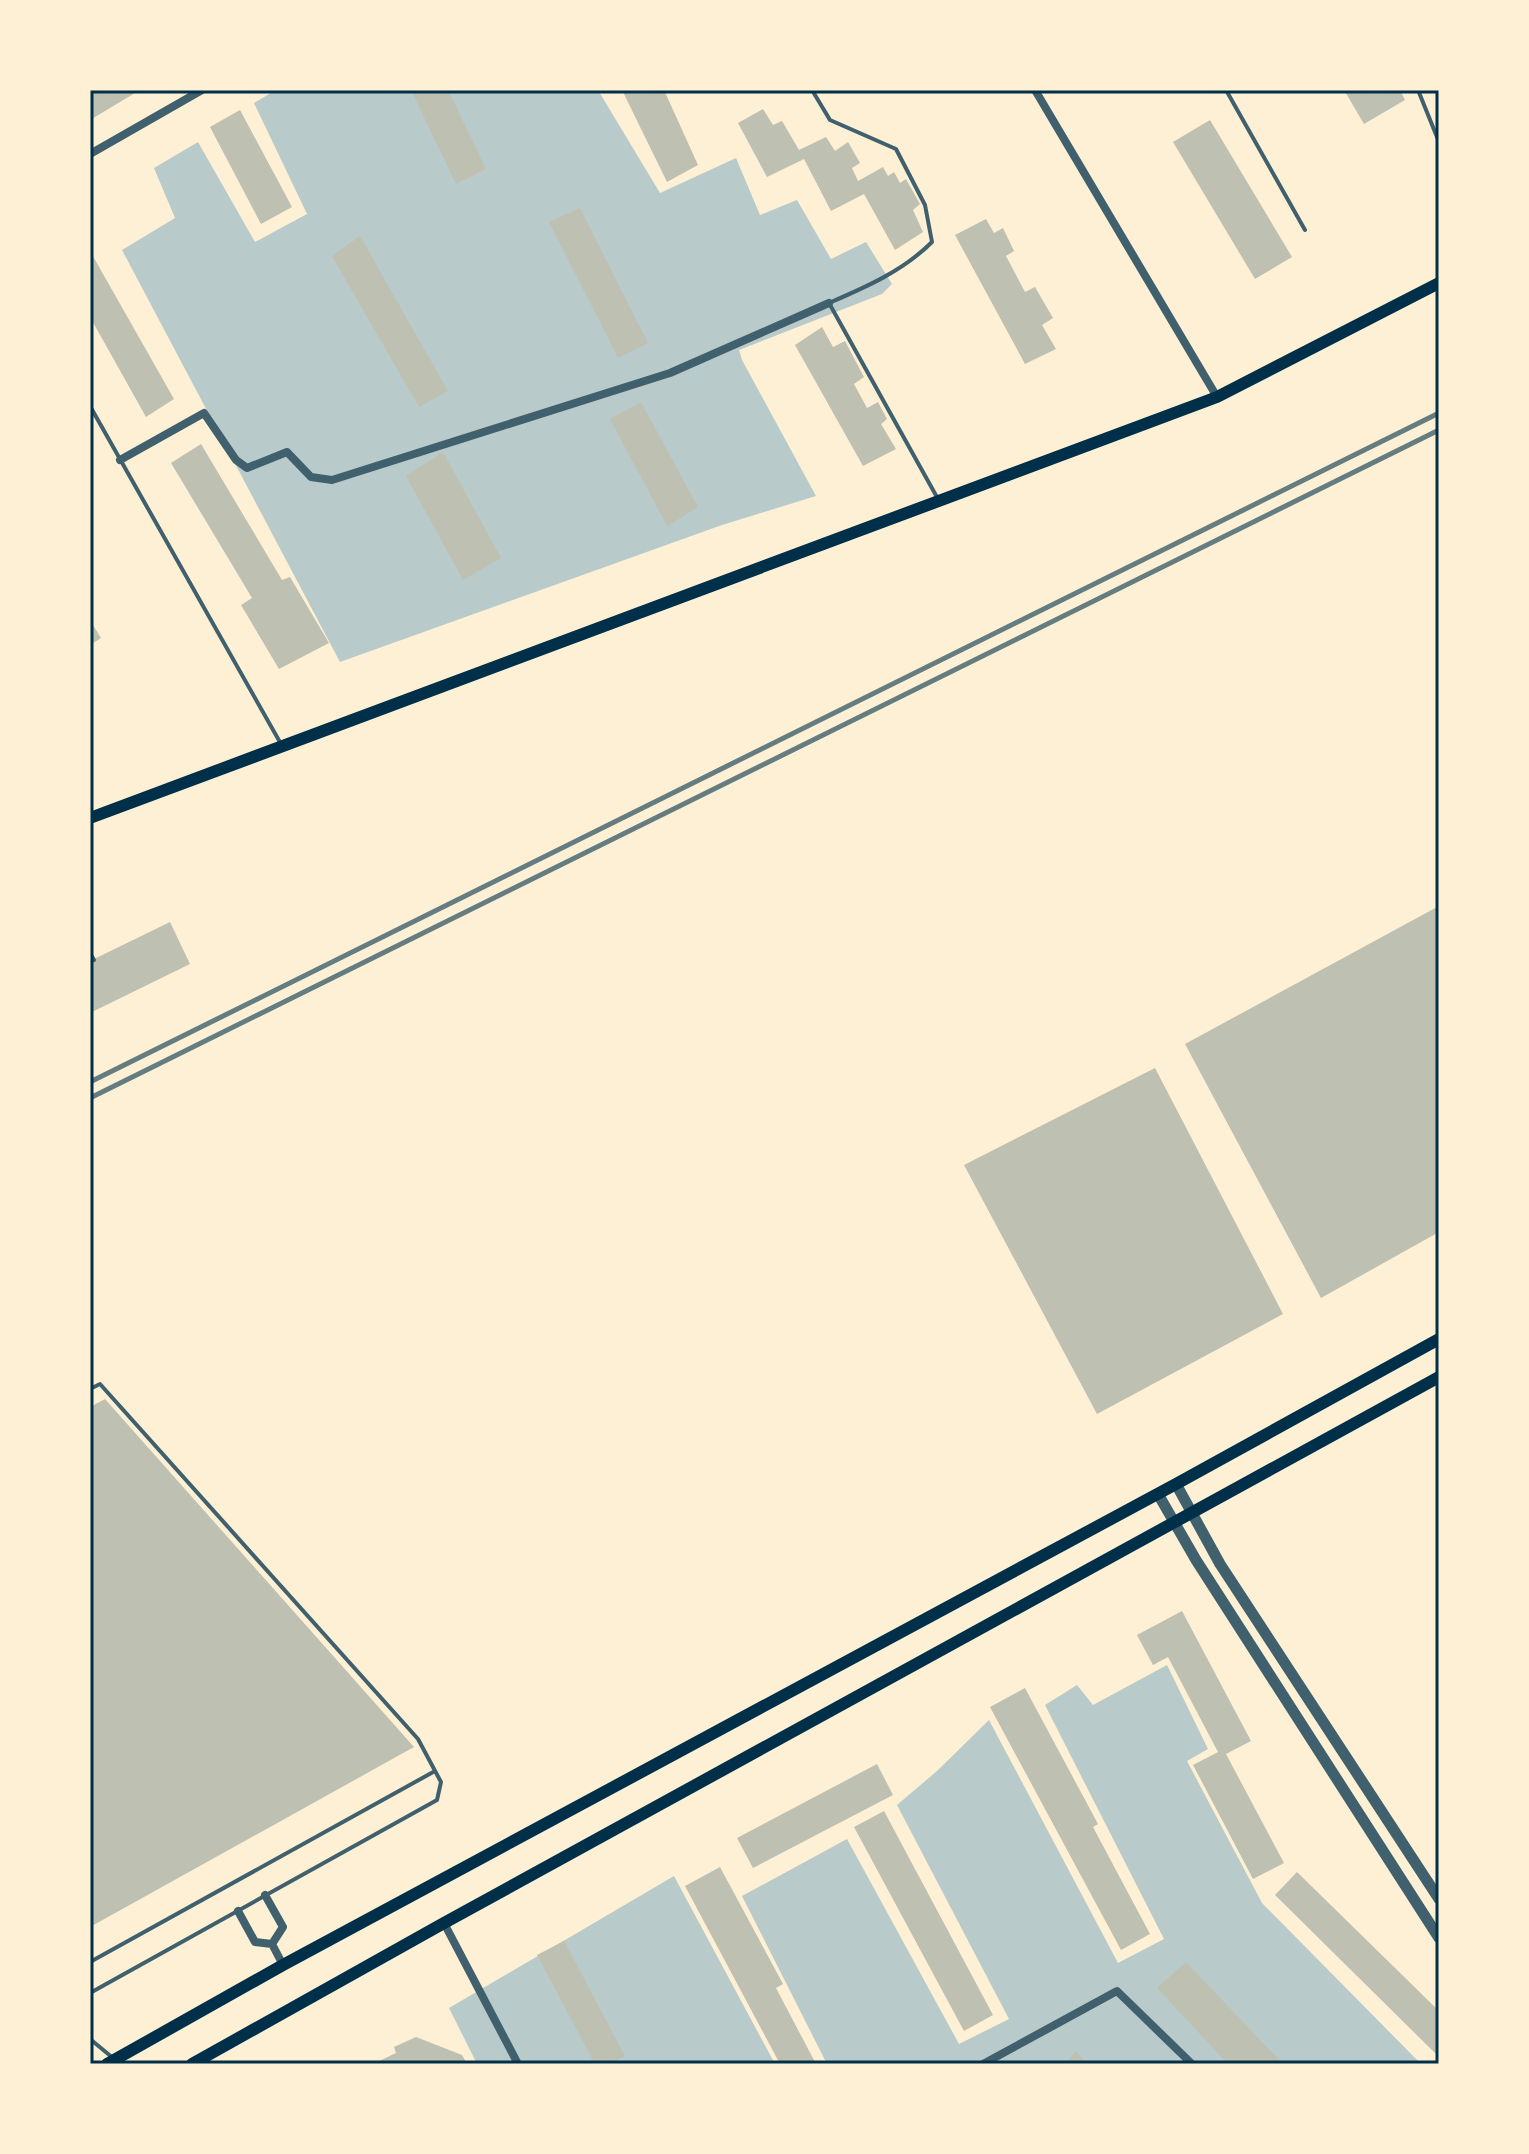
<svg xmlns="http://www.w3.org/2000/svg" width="1529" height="2154" font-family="'Work Sans',sans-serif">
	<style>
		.green { fill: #b9caca }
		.building { fill: #bec0b2 }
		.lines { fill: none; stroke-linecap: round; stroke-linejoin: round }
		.service { stroke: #3f606c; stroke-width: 4 }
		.minor { stroke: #3f606c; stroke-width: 8 }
		.tertiary { stroke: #3f606c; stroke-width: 11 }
		.secondary { stroke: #003049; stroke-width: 12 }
		.rail { stroke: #657d81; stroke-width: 5 }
		.neatline { fill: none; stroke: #003049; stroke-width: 3 }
	</style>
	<rect width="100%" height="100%" fill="#fdf0d5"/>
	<path class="green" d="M276 90H598L660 193 736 158 760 215 797 200 831 259 866 242 892 284 882 294 739 350 742 360 816 496 722 525 340 662 122 250 175 218 154 168 198 142 255 242 307 214 254 103Z
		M1167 1665 1208 1749 1187 1761 1262 1903 1421 2064H827L742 1896 847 1839 959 2044 1009 2019 897 1805 937 1771 989 1720 1118 1963 1164 1939 1045 1705 1077 1685 1093 1705Z
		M674 1876 775 2064H477L449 2008Z"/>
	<path class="building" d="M90 90H140L90 120Z
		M411 90H448L486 169 456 184Z
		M622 90H664L698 165 667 182Z
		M1344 90H1400L1405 100 1364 124Z
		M763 109 773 125 782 121 799 150 826 137 835 151 848 142 860 163 852 168 858 181 883 167 888 176 894 172 900 183 906 179 920 204 913 210 923 232 895 250 864 194 831 211 804 159 767 177 738 123Z
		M240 110 292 207 261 224 210 127Z
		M1210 120 1292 257 1255 279 1173 142Z
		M580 208 648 343 618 358 549 222Z
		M986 219 994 233 1003 228 1014 251 1006 256 1025 292 1035 287 1053 318 1042 325 1056 349 1025 364 955 235Z
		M360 236 448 391 419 407 332 256Z
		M90 251 174 399 146 417 90 317Z
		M822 327 833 347 845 341 864 377 854 384 867 408 878 402 887 419 881 424 896 449 863 466 795 345Z
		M641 402 698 507 667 526 610 419Z
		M201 444 282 580 290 577 329 643 279 669 241 605 252 598 171 463Z
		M443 452 501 558 463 580 406 476Z
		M90 620 101 638 90 645Z
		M1439 906V1232L1321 1298 1185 1044Z
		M170 922 190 964 90 1013V961Z
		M1155 1068 1283 1314 1097 1414 964 1165Z
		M105 1399 414 1747 90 1927V1407Z
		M1182 1611 1251 1741 1226 1754 1284 1863 1253 1879 1193 1765 1218 1752 1168 1657 1153 1665 1137 1635Z
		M1025 1688 1098 1824 1093 1827 1150 1934 1121 1950 990 1707Z
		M877 1764 893 1795 753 1868 737 1838Z
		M884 1811 993 2015 964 2031 854 1827Z
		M720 1867 783 1984 776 1988 816 2064H780L685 1886Z
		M1297 1872 1439 2011V2051L1436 2054 1275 1895Z
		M564 1941 625 2056 609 2064H595L537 1955Z
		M1186 1962 1283 2064H1228L1157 1988Z
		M416 2037 462 2055 467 2064H373L396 2053 394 2047Z
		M1076 2051 1087 2064H1065Z"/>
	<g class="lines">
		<path class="service" d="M812 90 830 120 896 149 925 205 932 242C903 271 866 287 829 303L938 499
			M1226 90 1305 230
			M1418 90 1439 142
			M90 406 281 744
			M90 953 94 960
			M90 1389 100 1384 418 1739 441 1782 437 1800 90 1993
			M90 1962 435 1771
			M90 2039 113 2058"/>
		<path class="minor" d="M1035 90 1217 397
			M90 154 202 90
			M120 460 204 413 236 460 247 468 287 452 311 477 332 480 670 373 829 303
			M265 1895 283 1927 272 1944
			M238 1911 255 1942 272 1944 283 1965
			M444 1923 518 2064
			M983 2064 1117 1991 1192 2064"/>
		<path class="tertiary" d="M1176 1484 1220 1564 1439 1899
			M1158 1494 1196 1560 1439 1938"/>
		<path class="secondary" d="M90 818 1217 397 1439 283
			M107 2064 283 1965 1176 1484 1439 1339
			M192 2064 444 1923 1439 1377"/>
		<path class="rail" d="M90 1082 1439 413
			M90 1098 1439 430"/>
	</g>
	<rect width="1529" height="2154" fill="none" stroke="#fdf0d5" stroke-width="184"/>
	<rect x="92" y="92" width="1345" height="1970" class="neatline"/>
</svg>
